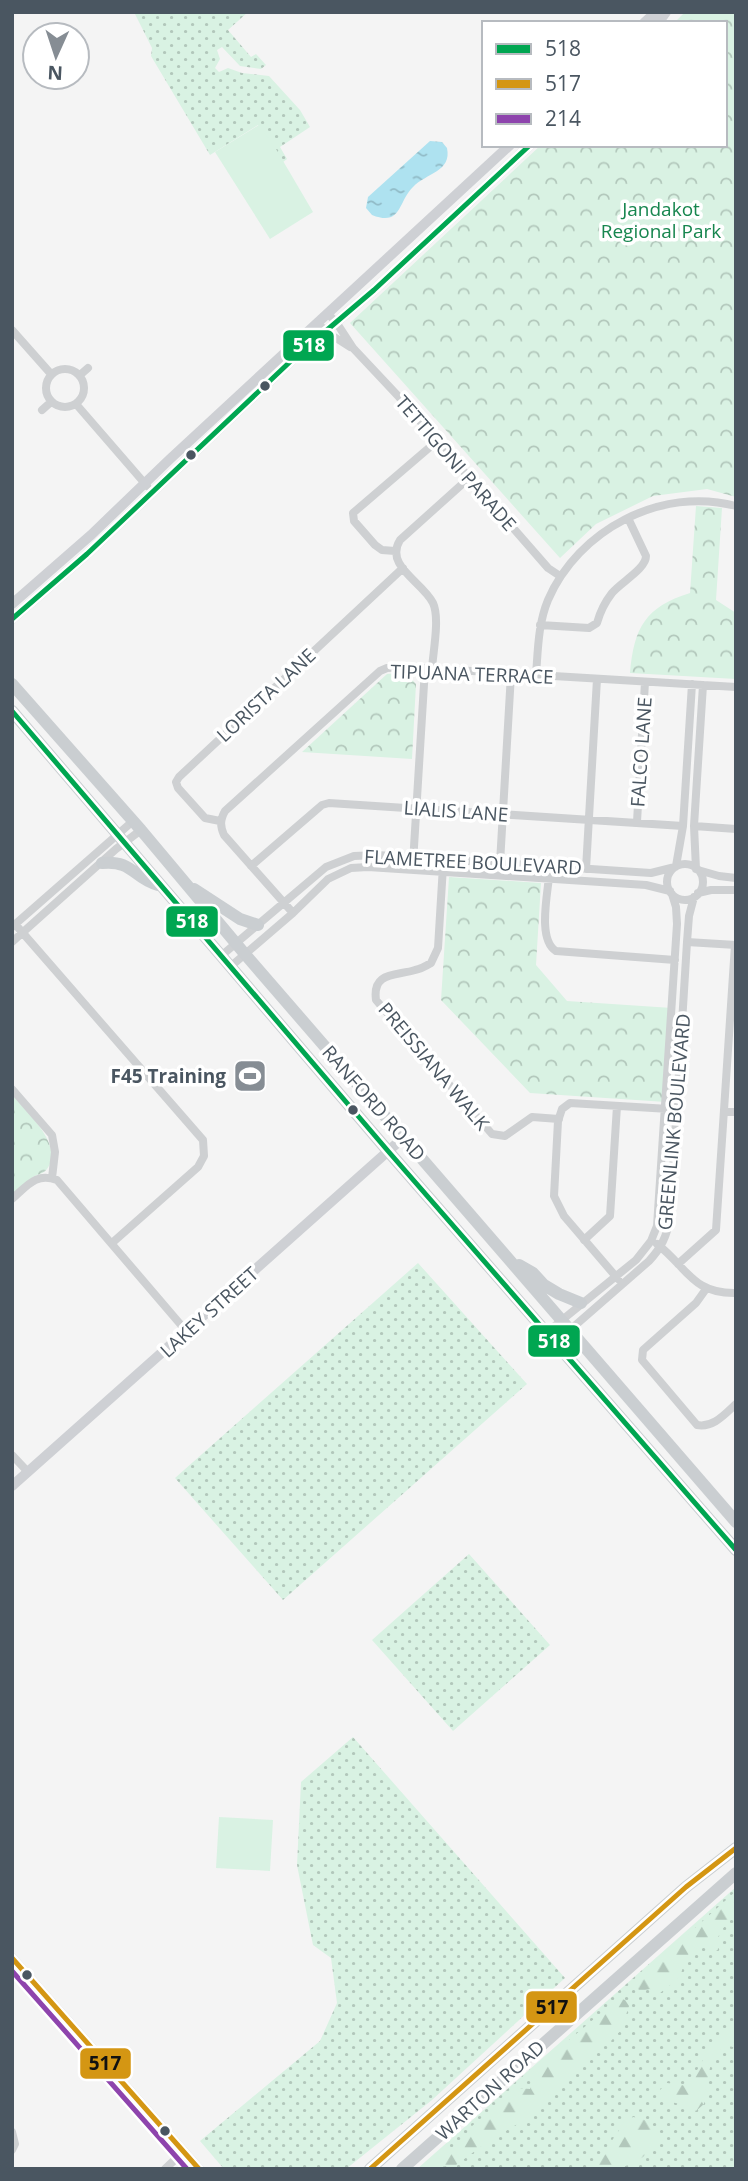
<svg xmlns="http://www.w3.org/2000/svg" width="748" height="2181" font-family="'Open Sans',sans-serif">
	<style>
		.grass { fill: url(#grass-dots) }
		.forest { fill: url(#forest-firs) }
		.park { fill: url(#park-crowns) }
		.pitch { fill: #d9f2e3 }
		.water { fill: url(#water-ripples) }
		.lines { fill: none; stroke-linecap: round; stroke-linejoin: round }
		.street { stroke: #ced0d2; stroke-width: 8 }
		.secondary { stroke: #ced0d4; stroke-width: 10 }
		.primary { stroke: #caced1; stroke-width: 12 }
		.bus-1-casing { stroke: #fff; stroke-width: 10 }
		.bus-2-casing { stroke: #fff; stroke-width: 10 }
		.bus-3-casing { stroke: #fff; stroke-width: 10 }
		.bus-1 { stroke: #00a651; stroke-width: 5 }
		.bus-2 { stroke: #d49613; stroke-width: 5 }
		.bus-3 { stroke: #8e44ad; stroke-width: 5 }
		.bus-dot { fill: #4a5661; stroke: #fff; stroke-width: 2.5 }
		.labels { text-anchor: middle; stroke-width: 7; stroke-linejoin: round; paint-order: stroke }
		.park-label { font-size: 19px; fill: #17864f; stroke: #fff }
		.street-label { font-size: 19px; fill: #4a5661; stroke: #fff }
		.poi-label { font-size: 19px; font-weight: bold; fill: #4a5661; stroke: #fff; text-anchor: end }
		.line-badge { stroke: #fff; stroke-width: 2.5 }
		.badge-label { font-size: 19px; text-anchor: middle; font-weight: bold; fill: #fff }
		.pale-badge-label { font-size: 19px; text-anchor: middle; font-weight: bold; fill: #111 }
	</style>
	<defs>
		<pattern id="grass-dots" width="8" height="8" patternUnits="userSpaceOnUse" patternTransform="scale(1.75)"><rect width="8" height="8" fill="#d9f2e3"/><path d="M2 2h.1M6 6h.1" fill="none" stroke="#b2c7bb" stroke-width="1.8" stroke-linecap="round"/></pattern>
		<pattern id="forest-firs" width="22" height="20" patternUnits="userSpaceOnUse" patternTransform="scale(1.75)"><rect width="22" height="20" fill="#d9f2e3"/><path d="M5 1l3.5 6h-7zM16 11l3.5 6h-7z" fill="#b2c7bb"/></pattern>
		<pattern id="park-crowns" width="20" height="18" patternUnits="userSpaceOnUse" patternTransform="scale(1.75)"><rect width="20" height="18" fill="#d9f2e3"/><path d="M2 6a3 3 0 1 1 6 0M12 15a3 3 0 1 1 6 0" fill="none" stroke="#b2c7bb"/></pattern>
		<pattern id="water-ripples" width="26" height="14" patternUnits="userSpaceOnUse" patternTransform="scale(1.75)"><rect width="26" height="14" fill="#aee2f0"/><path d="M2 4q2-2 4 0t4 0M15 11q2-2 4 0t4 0" fill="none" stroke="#90bac6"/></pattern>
	</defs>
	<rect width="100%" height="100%" fill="#f4f4f4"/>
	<path class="grass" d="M134 12H248L228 30 251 57 256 54 266 65 261 69 240 66 222 47 217 50 220 59 215 68 219 72 228 68 242 73 269 76 300 110 310 127 280 147 287 159 283 162 258 125 210 155 151 56 152 48Z
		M418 1263 527 1384 283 1600 175 1478Z
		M469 1554 550 1645 453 1731 372 1640Z
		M353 1737 565 1978 432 2100 346 2169H224L200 2141 320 2041 337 2003 331 1958 313 1945 297 1865 301 1782Z
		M736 1887V2169H417Z"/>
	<path class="forest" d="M736 1891V1907L718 1937V1950L711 1953 705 1947C675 1956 690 1963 677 1979 672 1985 664 1989 659 1994L650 1989 640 1991 633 1984Z
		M619 1998 625 2000 629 2006 621 2030 611 2041 585 2058 521 2122 490 2140 456 2165 423 2169 444 2149 459 2147 471 2134 472 2126 517 2088 530 2089 533 2081 532 2071Z
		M736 2025V2048C708 2036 707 2089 704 2104L696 2111 687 2106 668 2101 659 2091 667 2083 688 2086 716 2037Z
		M633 2117C647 2118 656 2125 659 2139L643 2157 633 2163 618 2169H587L602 2155 624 2123Z"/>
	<path class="park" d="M685 12H736V497L707 489 653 496 596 524 560 558 350 323 541 145H725V23H674Z
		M696 506 722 508 716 600 736 613V679L630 673C634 628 645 607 690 593Z
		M400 673 407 674 416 684 412 759 302 752 387 674Z
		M449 877 541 883 536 965 567 1001 672 1008 666 1102 530 1093 441 1000Z
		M12 1095C26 1111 65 1146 47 1169 43 1174 38 1174 33 1177 26 1182 19 1189 12 1195Z"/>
	<path class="pitch" d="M259 125 276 149 313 212 270 239 215 152Z
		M219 1817 273 1820 270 1871 216 1868Z"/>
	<path class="water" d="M430 141 442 142 447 148C452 172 426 173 413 187 398 201 402 227 372 215L366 208 368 197Z"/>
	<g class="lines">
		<path class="street" d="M328 314 336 322 353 348 399 397 548 568 560 576
			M318 323 325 331 350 347
			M12 330 51 374
			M46 388a19 19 0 1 1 38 0a19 19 0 1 1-38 0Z
			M80 375 88 368
			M76 404 147 486
			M42 410 51 402
			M395 551 382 550 375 545 354 521 353 513 437 441
			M540 625 589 628 597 623C600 612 605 602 612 593 621 582 646 569 646 556L628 518
			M432 669C433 652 440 618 433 603 423 582 384 566 400 540L469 478
			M536 675C538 650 538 624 548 600 578 530 661 486 736 506
			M220 821 205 818 178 788 176 782 179 777 403 568
			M637 822 645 682
			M694 826 736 829
			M413 863 425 668
			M500 863 511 674
			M667 882a18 18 0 1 1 36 0a18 18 0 1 1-36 0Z
			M251 866 322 805 329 803 683 826
			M443 866 438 948 431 963C426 966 421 969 415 970 397 976 372 971 376 1000L492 1134 505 1136 532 1117 559 1119
			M676 866 683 826 692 684
			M586 869 597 679
			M696 869 694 826 703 685
			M698 870 719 876 736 878
			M549 877C547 897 538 940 556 951L675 960
			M698 893 711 890H736
			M293 913 224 835C220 826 220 820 225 811L380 671 387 668 405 667 736 687
			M15 924 203 1140 204 1156 198 1167 112 1243
			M12 927 133 821
			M12 942 116 849 141 830
			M687 942 736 945
			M221 956 326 867 354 856 377 855 651 873 675 867
			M230 967 293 913 328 879 351 868 368 867 646 885 670 891
			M12 1089 52 1135 55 1152 52 1178
			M724 1112H736
			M12 1199C27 1186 36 1172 57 1180L187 1332
			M584 1240 610 1216 617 1106
			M657 1244C687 1267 692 1294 736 1293
			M678 1264 716 1230 735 945
			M618 1279 564 1216 554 1196 558 1121 562 1109 570 1103 669 1109
			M706 1289 696 1303 643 1350 642 1360 697 1425C713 1428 724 1415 736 1404
			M546 1333 636 1260 651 1241 657 1226 677 924 676 907 672 894
			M555 1343 649 1261C661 1248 667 1236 670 1218L687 942 689 916 694 897
			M12 1455 28 1472
			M12 2132 15 2144 12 2150
			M165 2169 184 2151"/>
		<path class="secondary" d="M644 23 656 12
			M658 23 666 12
			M12 604 91 535 170 459 510 145
			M12 619 87 554 294 358 374 290 530 145
			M12 1486 404 1137
			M12 1958 199 2169"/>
		<path class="primary" d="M12 684 141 830 244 953 736 1522
			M12 711 388 1151 736 1550
			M102 863C133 860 133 878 158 885
			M194 889 240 919 258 925
			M519 1265 533 1273 544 1285 559 1294 581 1303
			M370 2169 686 1887 736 1848
			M402 2169 736 1873"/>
		<defs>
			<path id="bus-1" d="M12 619 87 554 294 358 374 290 530 145
				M12 711 388 1151 736 1550"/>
			<path id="bus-2" d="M12 1958 199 2169
				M370 2169 686 1887 736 1848"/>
			<path id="bus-3" d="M12 1971 187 2169"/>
		</defs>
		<use href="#bus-1" class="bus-1-casing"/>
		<use href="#bus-2" class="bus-2-casing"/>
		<use href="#bus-3" class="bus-3-casing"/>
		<use href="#bus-1" class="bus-1"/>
		<use href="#bus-2" class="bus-2"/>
		<use href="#bus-3" class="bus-3"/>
	</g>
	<defs>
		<symbol id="stadium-square" viewBox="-11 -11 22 22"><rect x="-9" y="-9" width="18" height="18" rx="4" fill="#868d94" stroke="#fff"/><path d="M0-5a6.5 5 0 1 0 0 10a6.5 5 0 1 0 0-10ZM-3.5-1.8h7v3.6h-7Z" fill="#fff"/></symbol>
	</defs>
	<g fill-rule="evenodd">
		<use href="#stadium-square" x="231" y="1057" width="38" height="38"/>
	</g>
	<g class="bus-dot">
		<circle cx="265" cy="386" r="6"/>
		<circle cx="191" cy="455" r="6"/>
		<circle cx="353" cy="1110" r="6"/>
		<circle cx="27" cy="1975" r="6"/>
		<circle cx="165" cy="2131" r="6"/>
	</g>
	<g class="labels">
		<g class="park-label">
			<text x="661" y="216">Jandakot<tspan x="661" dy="22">Regional Park</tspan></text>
		</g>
		<g class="street-label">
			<text transform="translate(456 463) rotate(49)" y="7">TETTIGONI PARADE</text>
			<text transform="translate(472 674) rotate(2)" y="7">TIPUANA TERRACE</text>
			<text transform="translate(266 695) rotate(-43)" y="7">LORISTA LANE</text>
			<text transform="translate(641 752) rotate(-86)" y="7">FALCO LANE</text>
			<text transform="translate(456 811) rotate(4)" y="7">LIALIS LANE</text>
			<text transform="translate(473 862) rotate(3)" y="7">FLAMETREE BOULEVARD</text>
			<text transform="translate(434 1066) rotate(50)" y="7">PREISSIANA WALK</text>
			<text transform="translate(374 1103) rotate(49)" y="7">RANFORD ROAD</text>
			<text transform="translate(674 1122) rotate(-85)" y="7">GREENLINK BOULEVARD</text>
			<text transform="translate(209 1312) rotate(-42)" y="7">LAKEY STREET</text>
			<text transform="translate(490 2090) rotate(-42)" y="7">WARTON ROAD</text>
		</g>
		<g class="poi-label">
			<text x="226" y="1083">F45 Training</text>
		</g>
	</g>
	<g class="line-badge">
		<rect x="282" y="329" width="53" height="33" rx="7" fill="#00a651"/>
		<rect x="165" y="905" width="54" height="33" rx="7" fill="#00a651"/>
		<rect x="527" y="1324" width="54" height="34" rx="7" fill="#00a651"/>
		<rect x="525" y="1990" width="53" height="34" rx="7" fill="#d49613"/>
		<rect x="79" y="2047" width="53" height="33" rx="7" fill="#d49613"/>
	</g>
	<g class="badge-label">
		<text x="309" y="352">518</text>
		<text x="192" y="928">518</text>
		<text x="554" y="1348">518</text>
	</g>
	<g class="pale-badge-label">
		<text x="552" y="2014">517</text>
		<text x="105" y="2070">517</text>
	</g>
	<rect width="748" height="2181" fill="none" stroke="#4a5661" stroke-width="28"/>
	<rect x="482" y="21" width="245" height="126" fill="#ffffff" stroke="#b7bbc0" stroke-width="2"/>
	<rect x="496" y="44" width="35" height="10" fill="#00a651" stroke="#b7bbc0" stroke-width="2"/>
	<text x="545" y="56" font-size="21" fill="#4a5661">518</text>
	<rect x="496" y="79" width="35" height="10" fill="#d49613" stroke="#b7bbc0" stroke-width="2"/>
	<text x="545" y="91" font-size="21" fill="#4a5661">517</text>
	<rect x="496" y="114" width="35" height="10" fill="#8e44ad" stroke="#b7bbc0" stroke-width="2"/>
	<text x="545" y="126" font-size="21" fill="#4a5661">214</text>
	<g transform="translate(56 56) rotate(183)"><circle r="33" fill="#ffffff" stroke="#b7bbc0" stroke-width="2"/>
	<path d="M0-5L12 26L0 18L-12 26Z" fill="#868d94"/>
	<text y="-10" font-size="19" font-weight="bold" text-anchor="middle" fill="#4a5661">N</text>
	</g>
</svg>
